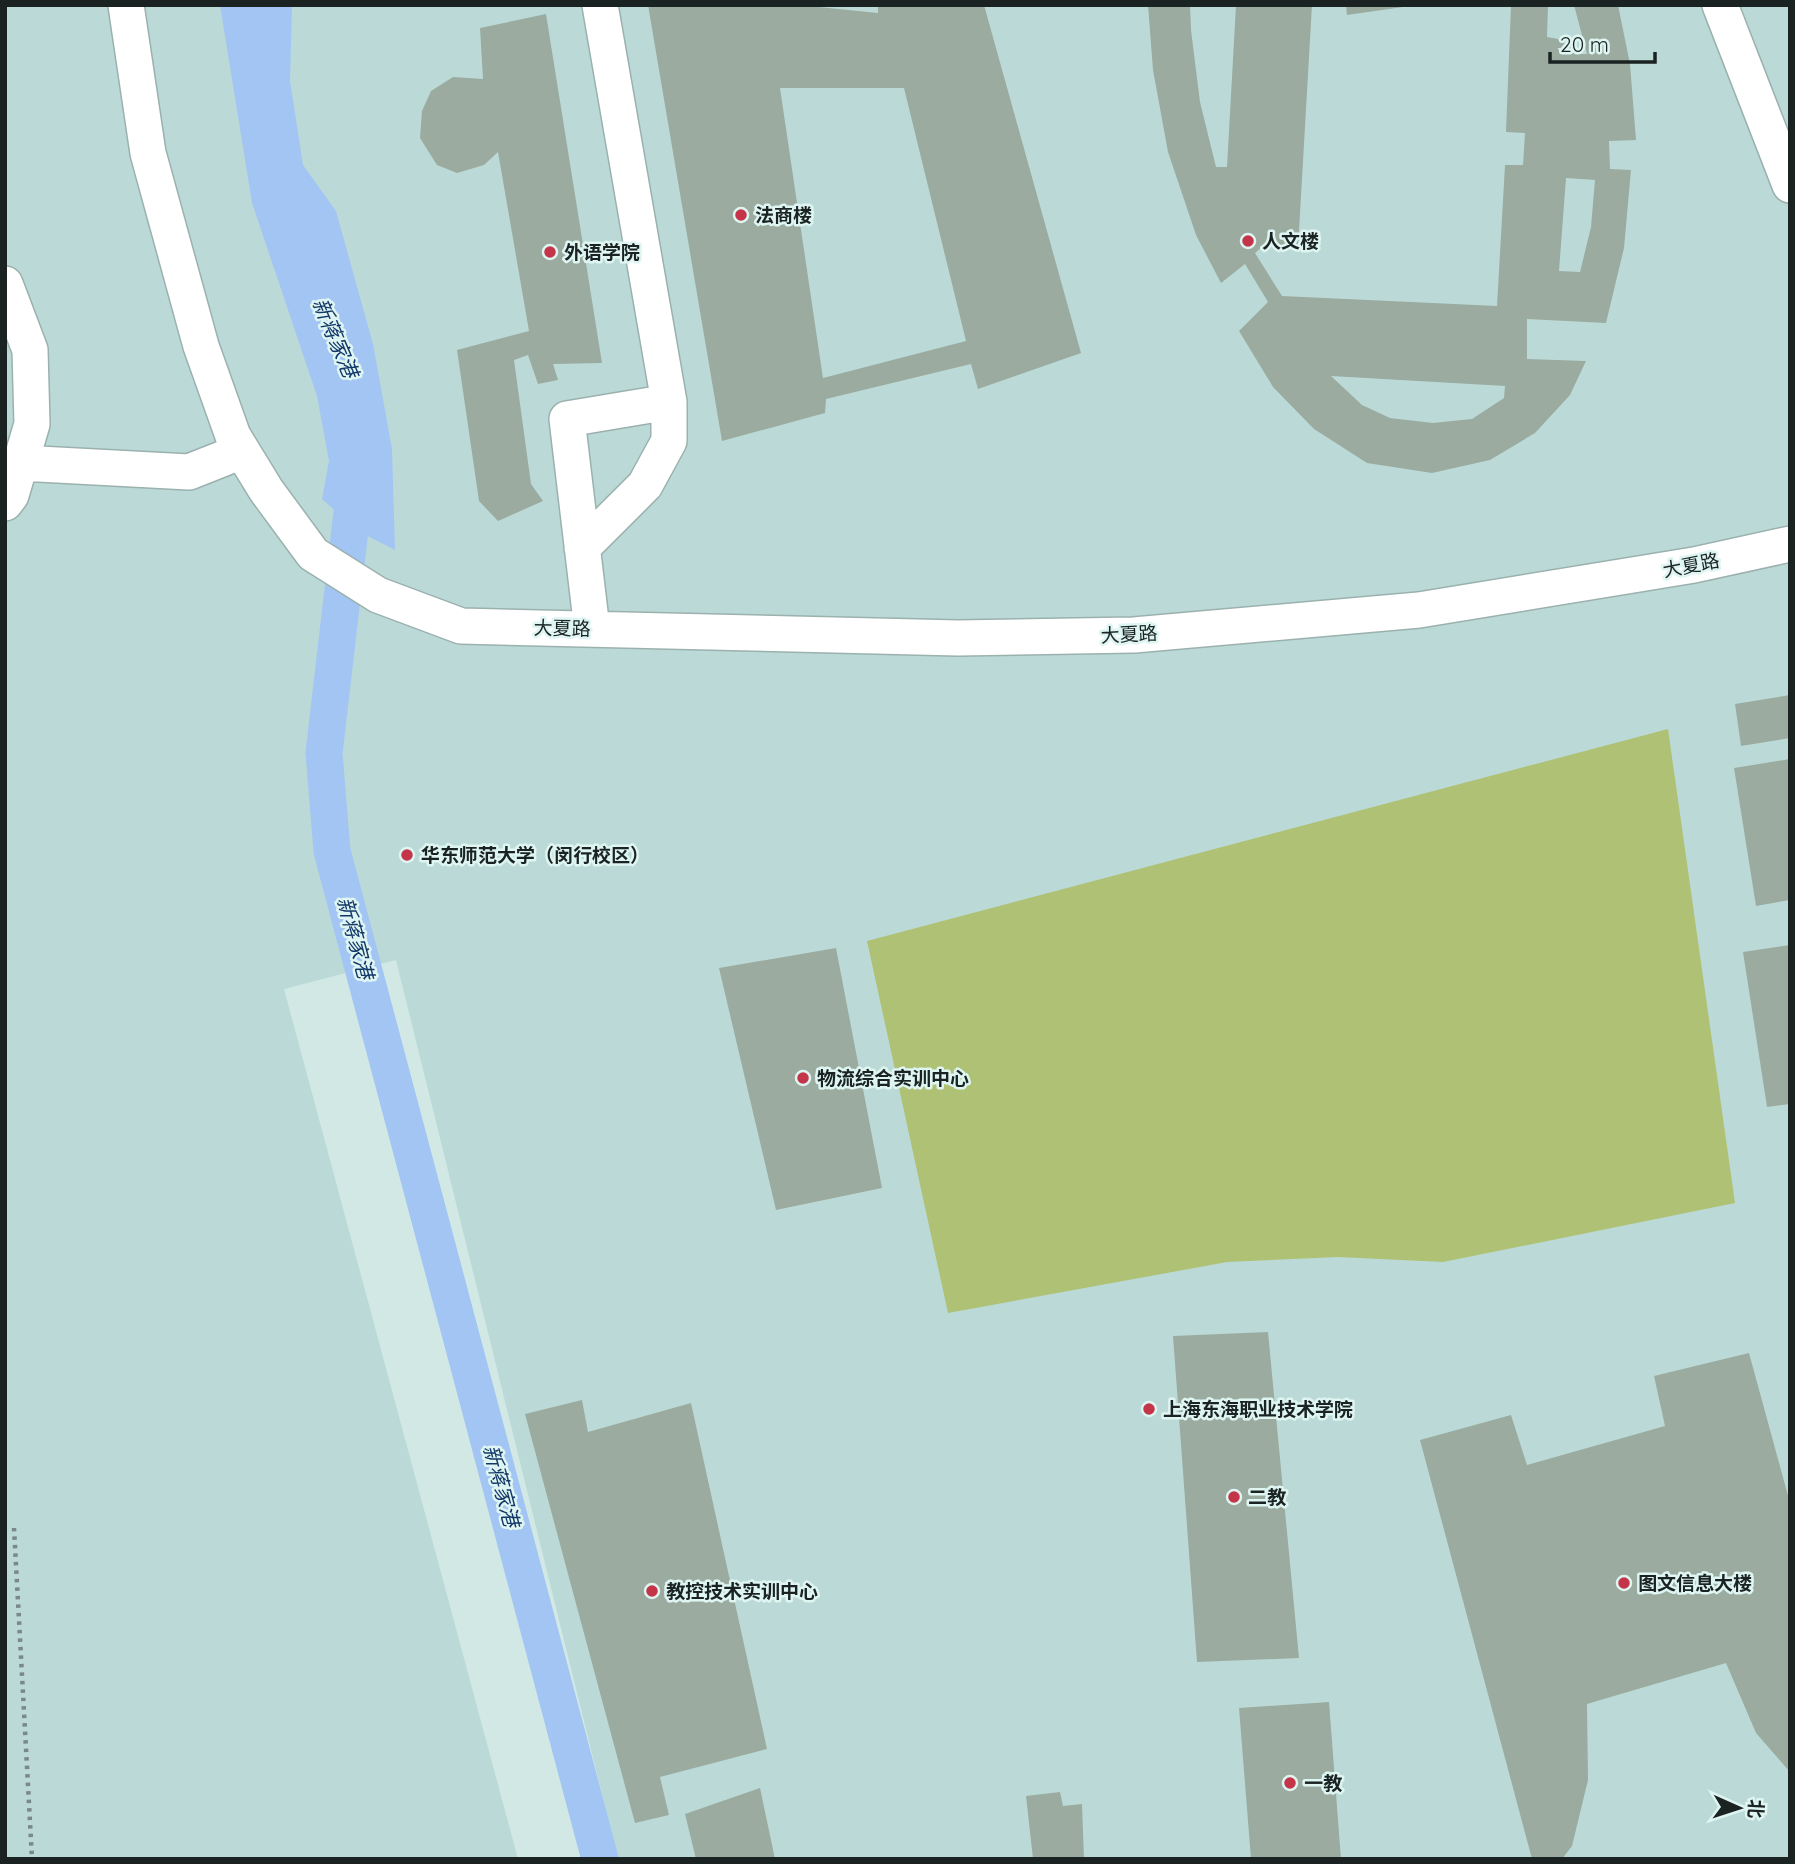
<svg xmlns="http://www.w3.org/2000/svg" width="1795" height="1864" font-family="Quicksand,'Noto Sans SC',sans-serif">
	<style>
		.built { fill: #bbdad7 }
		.green { fill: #afc174 }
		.water { fill: #a3c5f3 }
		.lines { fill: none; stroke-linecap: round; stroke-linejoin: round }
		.canal { stroke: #a3c5f3; stroke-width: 37 }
		.building { fill: #9baba0; fill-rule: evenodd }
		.street-casing { stroke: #9bb1ae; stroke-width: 38 }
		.path { stroke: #798987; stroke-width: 4.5; stroke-dasharray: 3.5 5; stroke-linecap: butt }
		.street { stroke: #fff; stroke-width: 35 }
		.poi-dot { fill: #c5354a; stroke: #def5f2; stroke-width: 2.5 }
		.labels { text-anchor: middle; stroke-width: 5; stroke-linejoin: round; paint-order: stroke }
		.poi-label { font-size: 19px; font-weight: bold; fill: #1a2322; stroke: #def5f2; text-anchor: start }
		.street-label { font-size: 19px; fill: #1a2322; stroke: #def5f2 }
		.water-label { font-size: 21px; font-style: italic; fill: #133868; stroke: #def5f2 }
	</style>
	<rect width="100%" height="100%" fill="#d1e8e5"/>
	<path class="built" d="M5 5H1790V1859H618L396 960 284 989 518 1859H5Z"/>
	<path class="green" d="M1668 729 1735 1203 1443 1262 1338 1257 1227 1262 948 1313 867 941Z"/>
	<path class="water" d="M220 5H292L290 81 303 165 336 211 373 344 392 449 395 550 358 531 322 499 329 461 317 396 252 203Z"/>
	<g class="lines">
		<path class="canal" d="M356 478 324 753 332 851 600 1859"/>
	</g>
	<path class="building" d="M648 5H799L878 13V5H984L1081 353 978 389 971 364 826 399 825 413 722 441ZM780 88H904L966 341 823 378Z
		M1148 5H1190L1191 30 1200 102 1216 167H1227L1236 5H1312L1298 248 1263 246 1255 253 1282 296 1497 306 1505 165H1523L1525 133 1506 132 1511 5H1548L1547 37 1558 39 1580 54H1587L1574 5H1618L1630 64 1636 140 1609 141 1610 169 1631 170 1624 248 1606 323 1527 319V359L1586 361 1570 395 1535 433 1490 460 1432 473 1367 463 1314 429 1273 387 1239 331 1268 302 1245 264 1221 283 1196 235 1168 152 1153 70ZM1566 178 1595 180 1591 227 1580 272 1559 271ZM1331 376 1505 386 1504 398 1472 419 1433 423 1390 418 1362 405Z
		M1346 5H1402L1403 7 1347 15Z
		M546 14 602 363 553 364 558 380 538 384 528 355 514 360 531 484 543 501 498 521 479 501 457 350 529 331 498 152 484 165 457 173 437 165 420 138 422 111 431 91 453 77 483 79 480 28Z
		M1790 695V738L1741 746 1735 704Z
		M1790 759V900L1756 906 1734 768Z
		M1790 945V1104L1767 1107 1743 952Z
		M836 948 882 1188 776 1210 719 968Z
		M1268 1332 1299 1658 1197 1662 1173 1336Z
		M1749 1353 1790 1503V1772L1756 1733 1726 1663 1587 1704 1588 1780 1572 1846 1562 1859H1532L1420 1440 1511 1415 1527 1465 1665 1426 1654 1376Z
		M582 1400 588 1432 691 1403 767 1749 660 1777 669 1815 635 1823 525 1414Z
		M1329 1702 1341 1859H1251L1239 1708Z
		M760 1788 775 1859H696L685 1814Z
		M1060 1792 1063 1806 1082 1804 1084 1859H1033L1026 1796Z"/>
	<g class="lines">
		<defs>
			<path id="street" d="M126 5 148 153 201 346 233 436 266 490 313 554 378 595 461 626 958 638 1134 635 1419 610 1694 565 1790 544
				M1720 5 1790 185
				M5 284 30 350 32 424 11 495 5 503
				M20 463 189 472 242 451
				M582 548 645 485 669 441V402
				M592 629 567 419 669 402 600 5"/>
		</defs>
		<use href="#street" class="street-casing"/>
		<path class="path" d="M14 1528 32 1859"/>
		<use href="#street" class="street"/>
	</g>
	<g class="poi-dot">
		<circle cx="741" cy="215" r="7"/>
		<circle cx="1248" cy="241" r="7"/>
		<circle cx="550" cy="252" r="7"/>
		<circle cx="407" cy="855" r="7"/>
		<circle cx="803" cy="1078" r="7"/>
		<circle cx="1149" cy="1409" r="7"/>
		<circle cx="1234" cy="1497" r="7"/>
		<circle cx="1624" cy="1583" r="7"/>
		<circle cx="652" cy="1591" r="7"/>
		<circle cx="1290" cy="1783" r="7"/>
	</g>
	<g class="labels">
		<g class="poi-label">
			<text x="755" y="222">法商楼</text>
			<text x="1262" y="248">人文楼</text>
			<text x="564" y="259">外语学院</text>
			<text x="421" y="862">华东师范大学（闵行校区）</text>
			<text x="817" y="1085">物流综合实训中心</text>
			<text x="1163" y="1416">上海东海职业技术学院</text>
			<text x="1248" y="1504">二教</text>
			<text x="1638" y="1590">图文信息大楼</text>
			<text x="666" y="1598">教控技术实训中心</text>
			<text x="1304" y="1790">一教</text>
		</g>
		<g class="street-label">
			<text transform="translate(1691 565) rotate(-11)" y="7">大夏路</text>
			<text transform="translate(562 628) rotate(1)" y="7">大夏路</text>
			<text transform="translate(1129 634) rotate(-3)" y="7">大夏路</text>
		</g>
		<g class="water-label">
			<text transform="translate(335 338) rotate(67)" y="7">新蒋家港</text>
			<text transform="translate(355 938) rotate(75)" y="7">新蒋家港</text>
			<text transform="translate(501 1486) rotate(75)" y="7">新蒋家港</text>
		</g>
	</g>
	<rect width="1795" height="1864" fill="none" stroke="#1a2322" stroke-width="14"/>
	<g transform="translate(1739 1808) rotate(93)" stroke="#def5f2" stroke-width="5" paint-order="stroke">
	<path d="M0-5L12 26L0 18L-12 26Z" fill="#1a2322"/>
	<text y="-10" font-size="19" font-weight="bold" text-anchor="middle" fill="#1a2322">北</text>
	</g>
	<path d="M1550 52v10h105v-10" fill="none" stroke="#1a2322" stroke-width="3.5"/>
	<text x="1560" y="52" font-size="21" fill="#1a2322" stroke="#def5f2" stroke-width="5" paint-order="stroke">20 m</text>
</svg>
